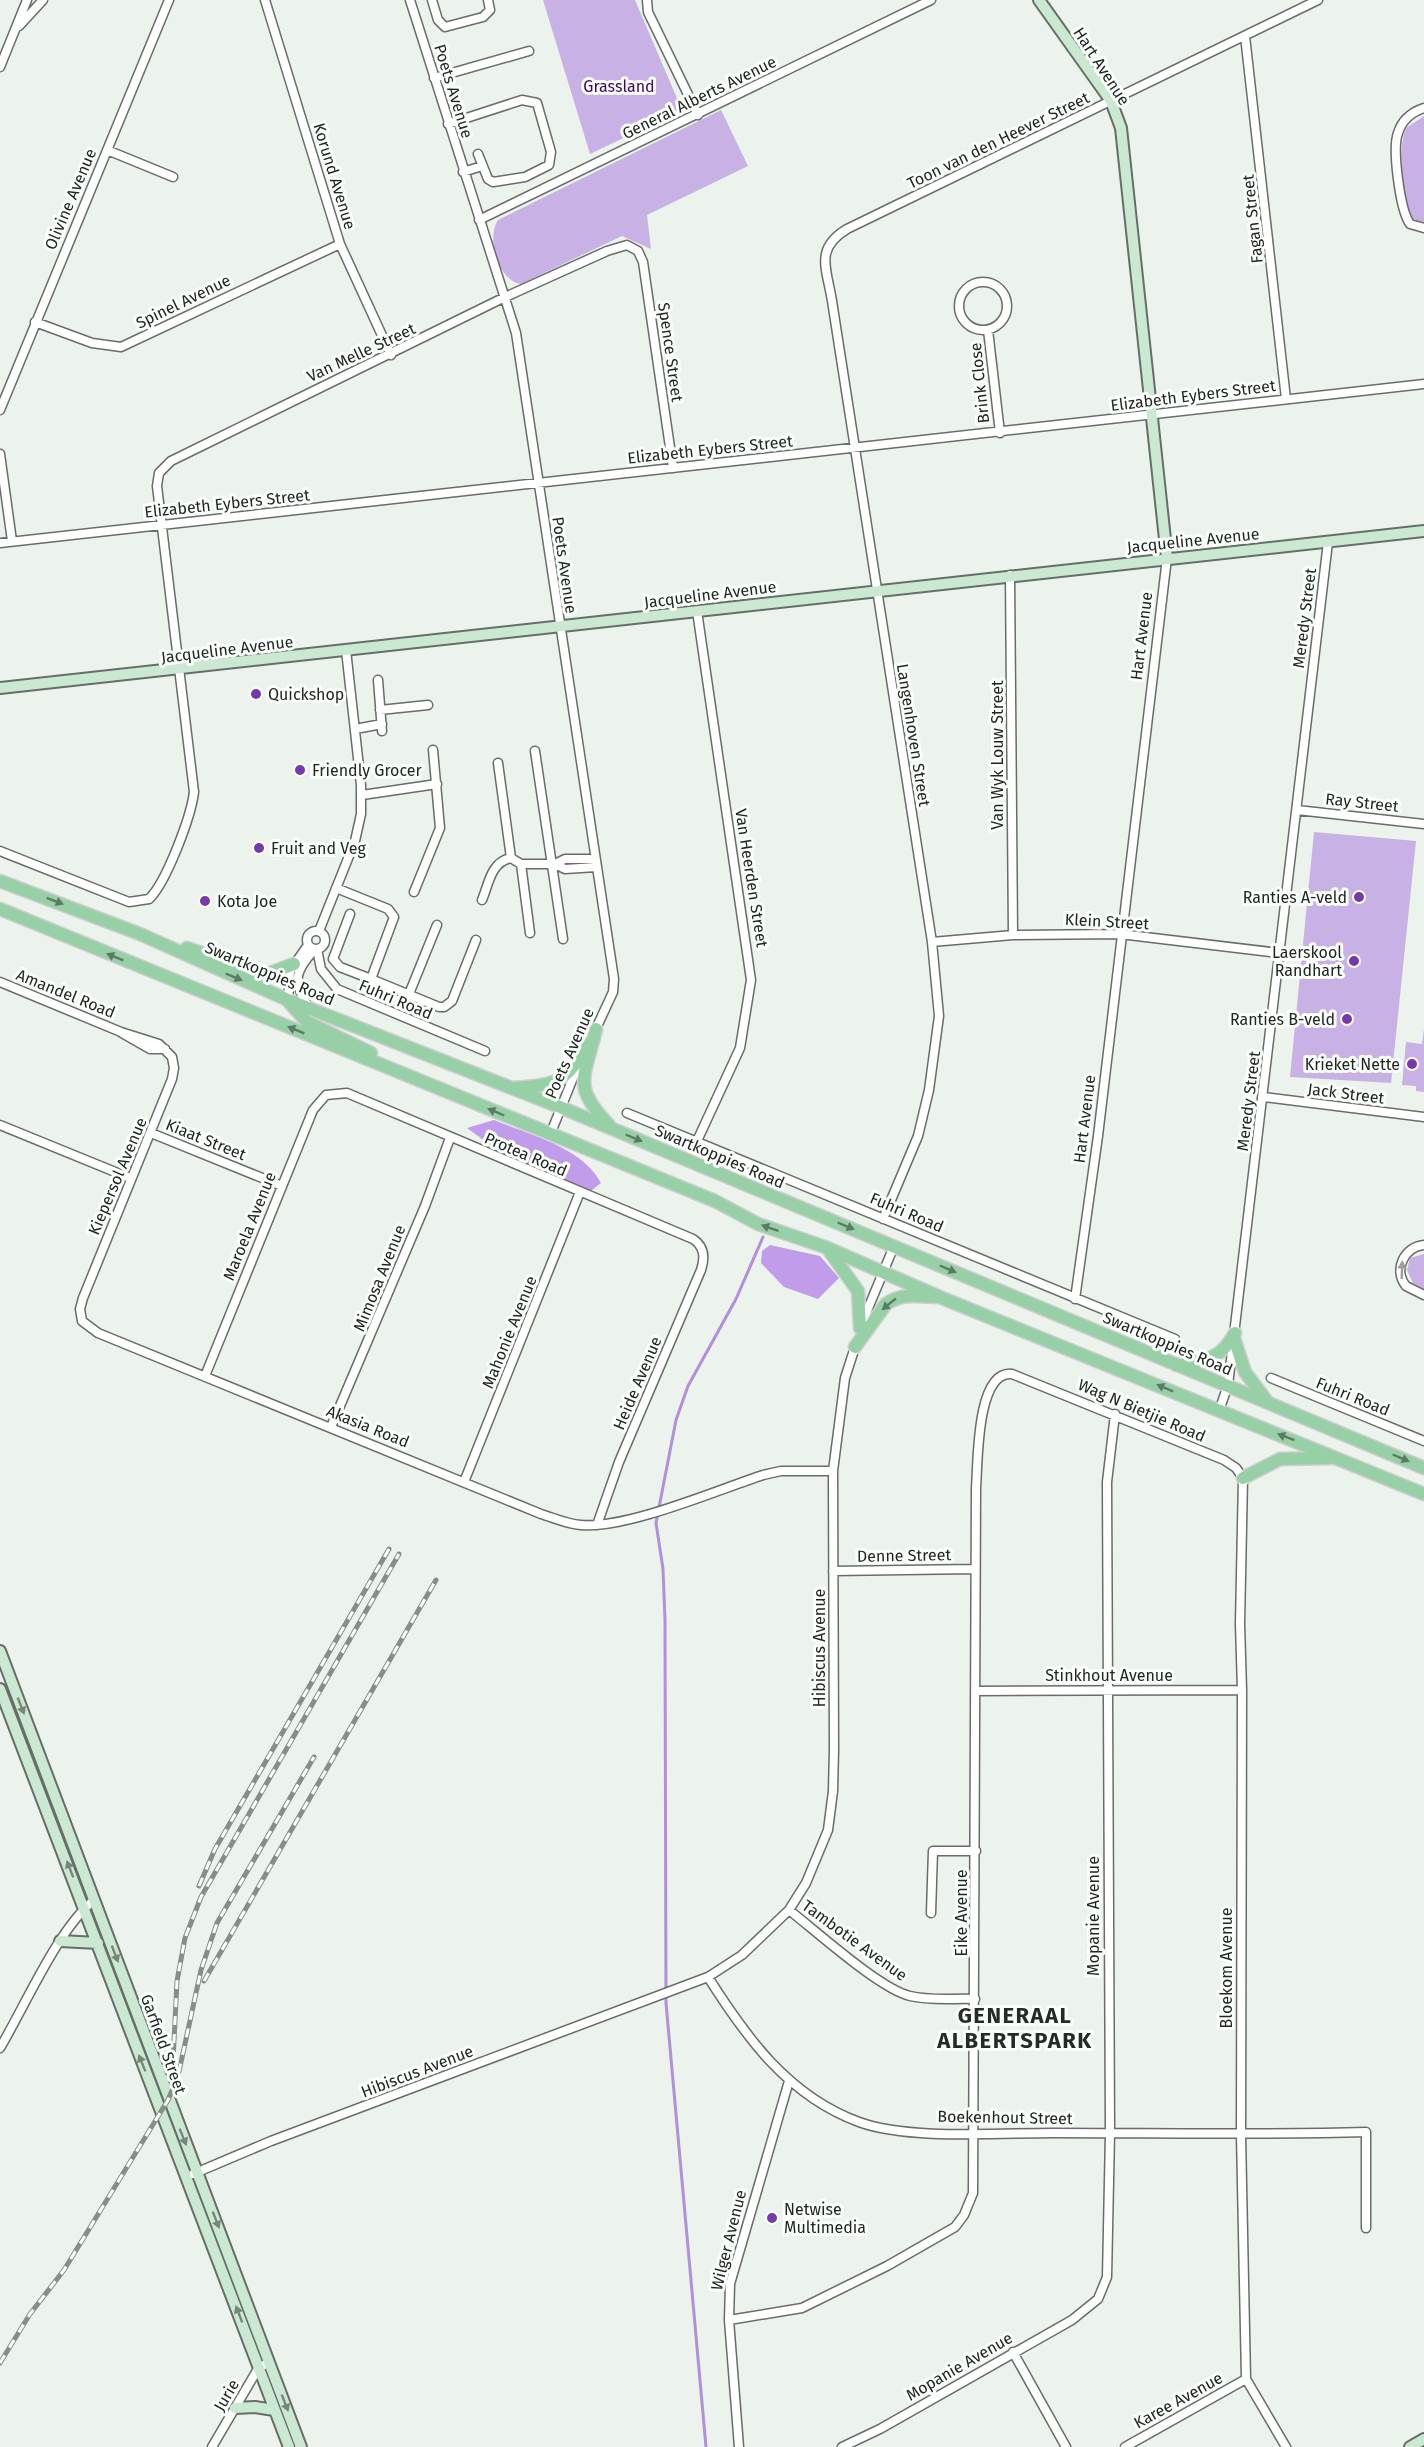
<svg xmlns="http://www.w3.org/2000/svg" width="1424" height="2447" font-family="'Fira Sans',sans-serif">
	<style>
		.green { fill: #c8b1e4 }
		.forest { fill: #c19cea }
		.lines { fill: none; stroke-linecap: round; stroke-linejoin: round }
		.stream { stroke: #b38eda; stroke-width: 3 }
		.street-casing { stroke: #676d68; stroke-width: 11 }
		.secondary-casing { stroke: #676d68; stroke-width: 14 }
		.primary-casing { stroke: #cecfce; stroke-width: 15 }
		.street { stroke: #fff; stroke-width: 8 }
		.secondary { stroke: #cbe8d3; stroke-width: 10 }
		.primary { stroke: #97d0a6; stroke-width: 12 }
		.rail-casing { stroke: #878d88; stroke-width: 5 }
		.rail { stroke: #fafffb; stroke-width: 3; stroke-dasharray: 9; stroke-linecap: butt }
		.oneway { fill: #5c7a64 }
		.oneway2 { fill: #9c9d9c }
		.oneway3 { fill: #76867a }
		.poi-dot { fill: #7838ad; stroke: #fafffb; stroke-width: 2 }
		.labels { text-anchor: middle; stroke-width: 6; stroke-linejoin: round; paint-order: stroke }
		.street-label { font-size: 16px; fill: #222522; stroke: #fafffb }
		.park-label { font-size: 16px; fill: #3d0362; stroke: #fafffb }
		.poi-label { font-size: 16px; fill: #222522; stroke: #fafffb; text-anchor: start }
		.district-label { font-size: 22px; font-weight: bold; letter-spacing: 1.5px; fill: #252b26; stroke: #fafffb }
	</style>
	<rect width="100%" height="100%" fill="#ebf3ec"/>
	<path class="green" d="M543 0H635L682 110 590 154Z
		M721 110 748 166 647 215 651 249 622 236 521 284C498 281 486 237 498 220Z
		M1424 116V224L1413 222C1402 201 1397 149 1406 128Z
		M1314 832 1416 841 1391 1083 1290 1077Z
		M1424 1029V1092L1416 1091V1086L1402 1085 1406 1042 1422 1044Z
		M1424 1254V1289L1413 1283 1407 1270 1410 1258Z"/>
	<path class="forest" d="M494 1120C530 1135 582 1147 601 1183L587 1194 511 1160 467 1128Z
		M770 1245 820 1256 839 1278 818 1299 784 1287 761 1263 762 1251Z"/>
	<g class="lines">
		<path class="stream" d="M706 2447 666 2003 665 1620 663 1569 656 1523 676 1420 688 1386 736 1299 763 1237"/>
		<defs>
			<path id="street" d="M265 0 340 244 391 355
				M410 0 516 333 614 979 613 992 594 1033
				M432 0 438 20 445 27 483 17 490 10 488 0
				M647 0 648 12 698 115
				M19 26 43 0
				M1245 36 1286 399
				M0 67 27 0
				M434 78 529 51
				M1424 108C1412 112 1402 120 1398 133 1392 149 1400 210 1410 224L1424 228
				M448 124 522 100 537 103 551 152 549 165 525 177 493 182 488 179 478 154
				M107 150 173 177
				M463 172 482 166
				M479 220 931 0
				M959 306a24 24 0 1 1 48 0a24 24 0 1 1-48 0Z
				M35 322 92 343 121 347 340 244
				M988 330 1000 433
				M0 410 169 0
				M0 454 12 541
				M0 543 1424 384
				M1010 575 1013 935
				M697 611 751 980 740 1048 697 1141
				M378 680 382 731
				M380 710 428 705
				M355 729 382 724
				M535 751 563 939
				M498 763 511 858 521 864H555L565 869 596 867
				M362 795 437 784
				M1297 810 1424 824
				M0 851 129 902 149 899C166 883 191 817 194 792L157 486 159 473 171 461 503 298 607 251 627 245 638 251 643 262 673 468
				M521 864 530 933
				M555 864 565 859H595
				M336 888 388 909 394 917 371 979 439 1007H444L452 1001 476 940
				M414 892 440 828 433 750
				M482 900C489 883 491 862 511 858
				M350 914 333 959 340 967 371 979
				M307 940a9 9 0 1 1 18 0a9 9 0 1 1-18 0Z
				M319 931 355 841 361 814V785L346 650
				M932 942 1013 935 1120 934 1279 953
				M317 949 321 969 337 989 485 1051
				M0 982 121 1032 159 1044 172 1057 174 1068 172 1079 83 1298 80 1309 82 1321 98 1333 541 1514C554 1518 567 1524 581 1525 627 1529 717 1490 763 1475L781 1471H833
				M409 994 437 925
				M288 1000 290 971 308 945
				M308 1007C293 980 294 972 315 949
				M122 1033 150 1049H165
				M1264 1097 1424 1117
				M627 1113 1175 1339
				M0 1125 130 1178
				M151 1133 282 1186
				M550 1135 579 1063
				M883 1219 918 1136 929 1090 939 1016 932 942 832 301C827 269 814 249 847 229L1318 0
				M1424 1245C1404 1247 1393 1270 1406 1286L1424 1295
				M1075 1299 1098 1136 1167 558
				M862 1323 894 1246
				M205 1376 313 1110 326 1095 347 1093 693 1239C705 1247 705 1258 701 1270L619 1462 597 1525
				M1271 1378 1424 1441
				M1219 1411 1228 1385 1328 542
				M331 1427 425 1206 450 1138
				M464 1482 580 1192
				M833 1571 975 1569
				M975 1691 1242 1690
				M789 1910C816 1931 880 1989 910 1996 930 2001 955 1998 975 1999
				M931 1913 933 1851H976
				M708 1977C746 2037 788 2096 859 2122 908 2140 999 2133 1053 2133 1158 2133 1262 2135 1366 2132V2228
				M0 2048C25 2006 58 1929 94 1900
				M193 2174 271 2141 708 1977 742 1955 789 1910 806 1883 828 1830 833 1791 834 1749 833 1471 845 1378 856 1344
				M729 2320 802 2308 887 2266 955 2227 964 2215 973 2193 976 1488C978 1464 976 1370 1012 1374L1224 1460 1236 1468 1243 1478 1240 1624 1242 1690 1241 2135 1246 2379 1286 2447
				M1013 2352 1066 2447
				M212 2447 259 2367 269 2363
				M739 2447 729 2320 730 2284 789 2081
				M842 2447 880 2429 1072 2320 1098 2299 1107 2277 1110 2133 1107 1482 1115 1414
				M1125 2447 1246 2379"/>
			<path id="secondary" d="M1039 0 1111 101 1121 128 1167 558
				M0 688 1424 531
				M0 1651 301 2447
				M0 1689 289 2447
				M60 1941 98 1943
				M235 2408 255 2407 274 2410
				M1410 2447 1424 2439"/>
			<path id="primary" d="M0 881 140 934 288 1000 560 1107 1424 1468
				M0 909 715 1201 758 1224 825 1247 942 1298 1424 1494
				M187 948 258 973 267 974 294 964
				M288 1001 307 1022 371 1053
				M596 1029C585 1077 571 1086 609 1125
				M514 1088C561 1084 563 1083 589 1044
				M830 1252 858 1291 860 1328
				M1234 1338 1245 1372 1266 1400
				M855 1347 886 1304C902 1293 917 1296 935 1297
				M1176 1365C1205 1360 1220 1361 1235 1333
				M1243 1478 1280 1459 1330 1458"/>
		</defs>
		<use href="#street" class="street-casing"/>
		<use href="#secondary" class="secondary-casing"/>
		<use href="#primary" class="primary-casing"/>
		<use href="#street" class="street"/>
		<use href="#secondary" class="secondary"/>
		<use href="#primary" class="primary"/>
		<defs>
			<path id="rail" d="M199 1886 215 1849 389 1549
				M204 1981 436 1580
				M173 2061 177 1981 185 1938 201 1897 399 1554
				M0 2363 30 2314 64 2270 168 2100 178 2076 201 1970 217 1923 314 1757"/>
		</defs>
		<use href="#rail" class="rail-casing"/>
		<use href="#rail" class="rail"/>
	</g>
	<defs><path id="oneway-solid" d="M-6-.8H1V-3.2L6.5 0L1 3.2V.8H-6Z" transform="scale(1.5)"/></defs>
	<g class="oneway">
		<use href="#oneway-solid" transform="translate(55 901) rotate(21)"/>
		<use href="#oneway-solid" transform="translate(115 957) rotate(-158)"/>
		<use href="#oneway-solid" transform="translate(234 977) rotate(23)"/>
		<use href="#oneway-solid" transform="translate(296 1030) rotate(-158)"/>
		<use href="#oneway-solid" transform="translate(496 1112) rotate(-157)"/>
		<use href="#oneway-solid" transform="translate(634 1138) rotate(23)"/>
		<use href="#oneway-solid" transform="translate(846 1226) rotate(23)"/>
		<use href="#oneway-solid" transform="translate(770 1228) rotate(-161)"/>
		<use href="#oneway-solid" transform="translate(948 1269) rotate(23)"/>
		<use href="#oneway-solid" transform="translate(889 1304) rotate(141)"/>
		<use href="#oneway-solid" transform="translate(1165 1388) rotate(-157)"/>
		<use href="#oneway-solid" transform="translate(1286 1437) rotate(-159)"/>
		<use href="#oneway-solid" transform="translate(1401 1458) rotate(23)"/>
	</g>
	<use class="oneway2" href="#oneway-solid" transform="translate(1402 1270) rotate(-88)"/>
	<g class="oneway3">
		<use href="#oneway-solid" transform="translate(21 1706) rotate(69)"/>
		<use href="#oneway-solid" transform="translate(70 1869) rotate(-111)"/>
		<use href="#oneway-solid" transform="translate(115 1954) rotate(69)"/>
		<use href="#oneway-solid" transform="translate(142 2063) rotate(-112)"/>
		<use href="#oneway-solid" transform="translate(183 2137) rotate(68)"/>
		<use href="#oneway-solid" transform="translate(216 2220) rotate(69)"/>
		<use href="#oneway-solid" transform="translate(239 2314) rotate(-111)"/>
		<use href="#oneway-solid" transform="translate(285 2403) rotate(69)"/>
	</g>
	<g class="poi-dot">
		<circle cx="256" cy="694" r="6"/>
		<circle cx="300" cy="770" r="6"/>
		<circle cx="259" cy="848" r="6"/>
		<circle cx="1359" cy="897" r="6"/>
		<circle cx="205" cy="901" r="6"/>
		<circle cx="1354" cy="961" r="6"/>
		<circle cx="1347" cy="1019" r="6"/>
		<circle cx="1412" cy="1064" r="6"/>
		<circle cx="772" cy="2218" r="6"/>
	</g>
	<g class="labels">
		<g class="street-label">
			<text transform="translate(1102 66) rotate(57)" y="6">Hart Avenue</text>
			<text transform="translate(454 91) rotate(73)" y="6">Poets Avenue</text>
			<text transform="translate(699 97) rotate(-26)" y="6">General Alberts Avenue</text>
			<text transform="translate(998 140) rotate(-26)" y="6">Toon van den Heever Street</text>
			<text transform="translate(335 176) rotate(73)" y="6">Korund Avenue</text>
			<text transform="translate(70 199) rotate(-67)" y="6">Olivine Avenue</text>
			<text transform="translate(1252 219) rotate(-96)" y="6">Fagan Street</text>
			<text transform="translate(183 301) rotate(-26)" y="6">Spinel Avenue</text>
			<text transform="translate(361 352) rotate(-25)" y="6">Van Melle Street</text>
			<text transform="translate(671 352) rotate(82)" y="6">Spence Street</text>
			<text transform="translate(979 383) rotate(-96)" y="6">Brink Close</text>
			<text transform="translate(1193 395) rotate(-7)" y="6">Elizabeth Eybers Street</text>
			<text transform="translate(710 449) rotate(-6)" y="6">Elizabeth Eybers Street</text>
			<text transform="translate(227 503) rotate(-6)" y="6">Elizabeth Eybers Street</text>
			<text transform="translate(1193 540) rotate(-6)" y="6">Jacqueline Avenue</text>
			<text transform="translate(565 565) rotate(82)" y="6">Poets Avenue</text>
			<text transform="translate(710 594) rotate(-7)" y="6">Jacqueline Avenue</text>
			<text transform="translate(1304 618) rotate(-83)" y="6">Meredy Street</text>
			<text transform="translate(1141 636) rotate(-83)" y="6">Hart Avenue</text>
			<text transform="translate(227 649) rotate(-7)" y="6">Jacqueline Avenue</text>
			<text transform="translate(914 735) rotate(81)" y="6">Langenhoven Street</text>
			<text transform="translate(997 755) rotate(-90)" y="6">Van Wyk Louw Street</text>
			<text transform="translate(1362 802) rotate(6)" y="6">Ray Street</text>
			<text transform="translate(752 878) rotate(81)" y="6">Van Heerden Street</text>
			<text transform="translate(1107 921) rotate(3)" y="6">Klein Street</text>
			<text transform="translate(270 973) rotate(23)" y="6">Swartkoppies Road</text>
			<text transform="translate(66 993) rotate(22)" y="6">Amandel Road</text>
			<text transform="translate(396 999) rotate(23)" y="6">Fuhri Road</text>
			<text transform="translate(569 1053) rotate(-66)" y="6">Poets Avenue</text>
			<text transform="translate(1346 1093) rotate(7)" y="6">Jack Street</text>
			<text transform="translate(1248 1101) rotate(-83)" y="6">Meredy Street</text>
			<text transform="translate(1084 1119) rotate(-83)" y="6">Hart Avenue</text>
			<text transform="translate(206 1139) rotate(22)" y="6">Kiaat Street</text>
			<text transform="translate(526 1154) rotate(23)" y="6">Protea Road</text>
			<text transform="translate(720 1156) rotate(23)" y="6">Swartkoppies Road</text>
			<text transform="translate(117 1176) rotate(-67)" y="6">Kiepersol Avenue</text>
			<text transform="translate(907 1212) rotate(23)" y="6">Fuhri Road</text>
			<text transform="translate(249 1226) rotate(-68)" y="6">Maroela Avenue</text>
			<text transform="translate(379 1278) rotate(-68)" y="6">Mimosa Avenue</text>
			<text transform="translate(509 1332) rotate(-68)" y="6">Mahonie Avenue</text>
			<text transform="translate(1168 1343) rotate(23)" y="6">Swartkoppies Road</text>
			<text transform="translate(637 1383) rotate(-67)" y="6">Heide Avenue</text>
			<text transform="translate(1353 1396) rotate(22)" y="6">Fuhri Road</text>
			<text transform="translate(1142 1410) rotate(23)" y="6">Wag N Bietjie Road</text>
			<text transform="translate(368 1426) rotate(22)" y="6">Akasia Road</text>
			<text transform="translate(904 1555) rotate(-1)" y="6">Denne Street</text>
			<text transform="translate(819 1648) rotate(-90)" y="6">Hibiscus Avenue</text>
			<text x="1109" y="1681">Stinkhout Avenue</text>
			<text transform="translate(961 1913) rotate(-90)" y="6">Eike Avenue</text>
			<text transform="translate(1093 1916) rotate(-90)" y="6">Mopanie Avenue</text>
			<text transform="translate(855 1940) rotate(36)" y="6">Tambotie Avenue</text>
			<text transform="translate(1226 1968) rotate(-90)" y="6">Bloekom Avenue</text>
			<text transform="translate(164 2044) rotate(70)" y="6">Garfield Street</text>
			<text transform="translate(417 2071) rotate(-21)" y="6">Hibiscus Avenue</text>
			<text transform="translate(1005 2117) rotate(1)" y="6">Boekenhout Street</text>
			<text transform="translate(728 2240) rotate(-76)" y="6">Wilger Avenue</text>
			<text transform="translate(959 2366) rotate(-30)" y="6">Mopanie Avenue</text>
			<text transform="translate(226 2395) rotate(-60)" y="6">Jurie</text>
			<text transform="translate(1178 2400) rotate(-29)" y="6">Karee Avenue</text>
		</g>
		<g class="park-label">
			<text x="619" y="92">Grassland</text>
		</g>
		<g class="poi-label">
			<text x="268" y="700">Quickshop</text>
			<text x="312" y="776">Friendly Grocer</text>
			<text x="271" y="854">Fruit and Veg</text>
			<text x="1347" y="903" text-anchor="end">Ranties A-veld</text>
			<text x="217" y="907">Kota Joe</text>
			<text x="1342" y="958" text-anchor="end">Laerskool<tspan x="1342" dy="18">Randhart</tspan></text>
			<text x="1335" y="1025" text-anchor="end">Ranties B-veld</text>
			<text x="1400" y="1070" text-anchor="end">Krieket Nette</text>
			<text x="784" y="2215">Netwise<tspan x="784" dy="18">Multimedia</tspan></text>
		</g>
		<g class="district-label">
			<text x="1015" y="2023">GENERAAL<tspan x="1015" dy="25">ALBERTSPARK</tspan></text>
		</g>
	</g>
</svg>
